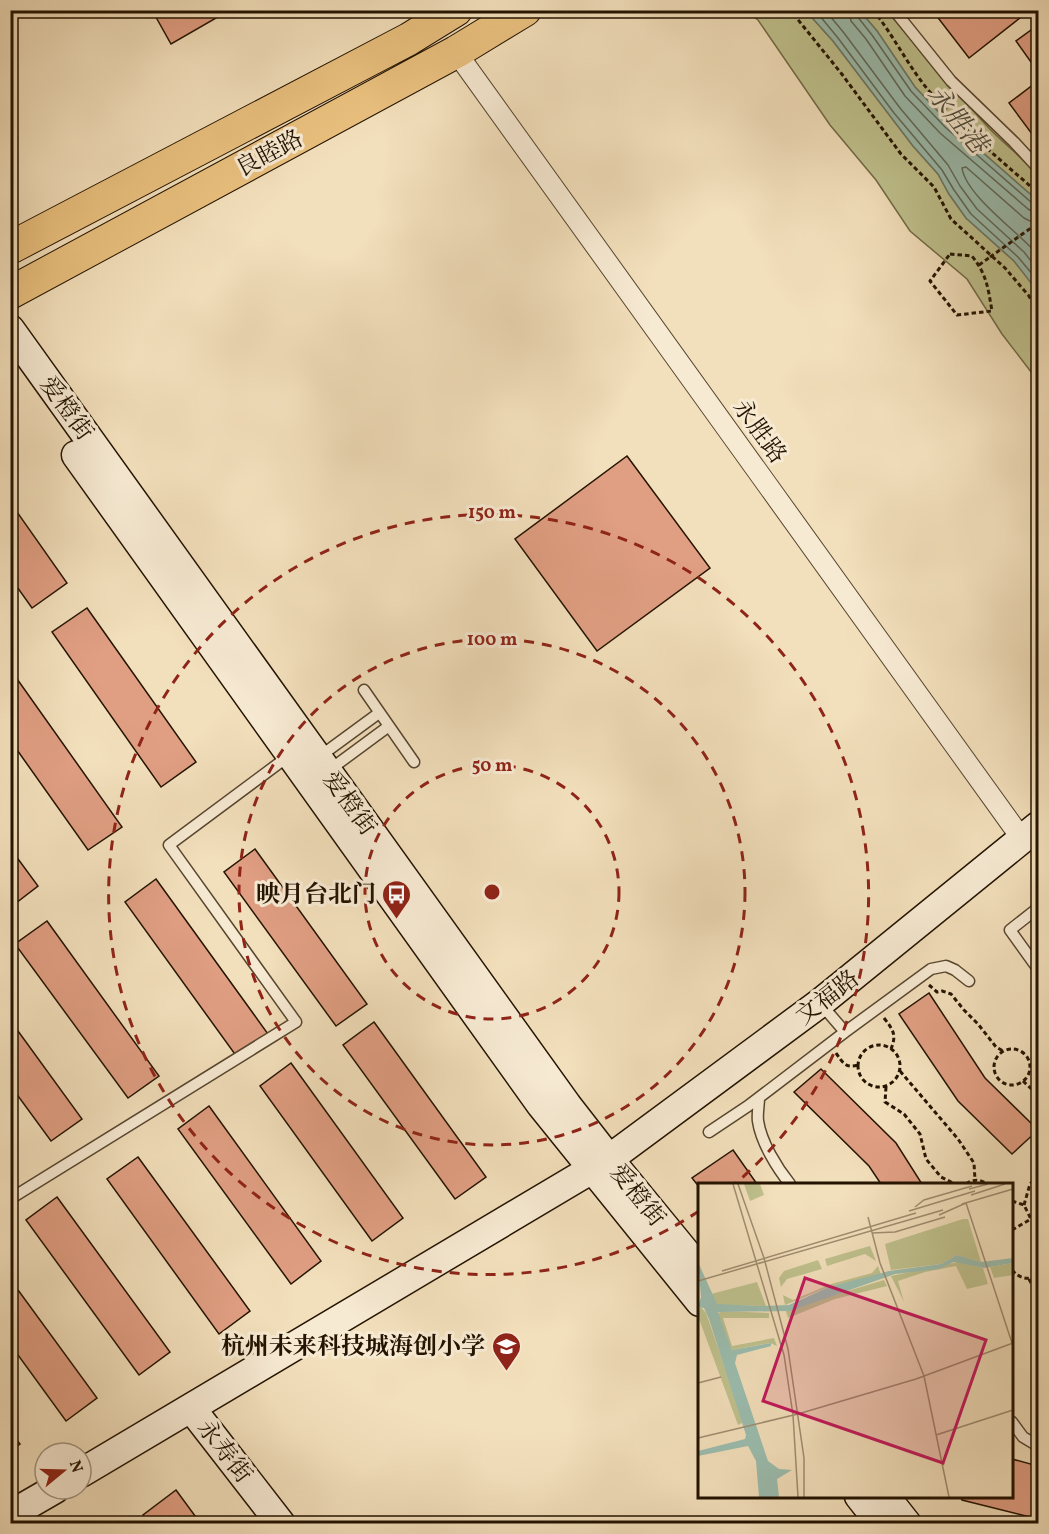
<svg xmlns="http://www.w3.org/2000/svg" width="1049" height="1534" font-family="Vollkorn,'Noto Serif SC',serif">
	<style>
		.green { fill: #bfc18d; stroke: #716a46; stroke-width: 1.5 }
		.water { fill: #9bbdaf; stroke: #6b7969; stroke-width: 1.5 }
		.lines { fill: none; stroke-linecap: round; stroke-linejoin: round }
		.shore { stroke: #5f6858; stroke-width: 1.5 }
		.building { fill: #e09e82; stroke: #231300; stroke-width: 1.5 }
		.lane-casing { stroke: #57462f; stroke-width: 13 }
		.street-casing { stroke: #57462f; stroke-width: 22 }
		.secondary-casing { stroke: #231300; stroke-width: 31 }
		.primary-casing { stroke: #231300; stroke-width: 34 }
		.path { stroke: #231300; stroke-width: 3; stroke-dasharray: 4.5 3; stroke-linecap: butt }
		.lane { stroke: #f7ead3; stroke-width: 10 }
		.street { stroke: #f7ead3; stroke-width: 20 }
		.secondary { stroke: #f7ead3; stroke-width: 28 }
		.primary { stroke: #e9c07e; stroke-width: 32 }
		.path-bridge { stroke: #231300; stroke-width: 3; stroke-dasharray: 4.5 3; stroke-linecap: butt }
		.ring { fill: none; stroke: #8f2418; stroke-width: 3; stroke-dasharray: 10 8 }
		.labels { text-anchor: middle; stroke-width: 6; stroke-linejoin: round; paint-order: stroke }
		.street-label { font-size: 24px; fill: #231300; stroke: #f7ead3 }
		.poi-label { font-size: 24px; font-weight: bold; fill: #231300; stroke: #f7ead3; text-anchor: end }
		.water-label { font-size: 26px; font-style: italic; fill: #4d4e3d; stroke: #f7ead3 }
		.inset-road { fill: none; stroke: #9f8d70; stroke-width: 1.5 }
		.view { fill: #c2185b; fill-opacity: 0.15; stroke: #c2185b; stroke-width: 3 }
		.inset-edge { fill: none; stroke: #231300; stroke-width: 3 }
		.centre { fill: #8f2418; stroke: #f7ead3; stroke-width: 3 }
		.ring-label { font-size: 18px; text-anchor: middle; font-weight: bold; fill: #8f2418; stroke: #f7ead3; stroke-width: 6; stroke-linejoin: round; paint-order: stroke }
	</style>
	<rect width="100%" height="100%" fill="#f2dfbb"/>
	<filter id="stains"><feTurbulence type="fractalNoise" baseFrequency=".00333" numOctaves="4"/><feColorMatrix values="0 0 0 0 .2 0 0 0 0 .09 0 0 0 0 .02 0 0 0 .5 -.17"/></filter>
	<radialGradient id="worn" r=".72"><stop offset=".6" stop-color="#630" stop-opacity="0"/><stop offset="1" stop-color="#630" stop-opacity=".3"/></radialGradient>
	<path class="green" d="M745 11H806L833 41 913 146 938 174 949 194 966 218 1014 261 1036 288 1038 292V381L1002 334 967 279 910 231 876 180 830 125 758 20Z
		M860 11H887C920 50 953 89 988 127 1004 144 1023 158 1038 175V201L949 123 915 87 877 31Z"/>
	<path class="water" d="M806 11H860L877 31 915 87 949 123 1038 201V292L1014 261 966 218 949 194 938 174 913 146 833 41Z"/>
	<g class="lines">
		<path class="shore" d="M815 10 838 38 894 113 942 170 954 190 971 214 1018 257 1038 281
			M825 10 844 33 900 108 948 165 960 186 977 209 1024 252 1038 270
			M849 10 851 21 866 39 905 96 940 133 1028 209 1033 212H1038
			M856 10 857 16 872 35 911 91 945 127 1032 203 1038 205
			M1038 221H1030L1024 218 966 167 962 168C966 196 1020 233 1038 255"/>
	</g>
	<path class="building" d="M152 10H230L171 44Z
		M932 10H1030L969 58Z
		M1038 25V72L1016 41Z
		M1038 81V142L1009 103Z
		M627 456 710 568 597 651 515 539Z
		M10 502 67 583 32 608 10 577Z
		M87 608 196 762 161 787 52 632Z
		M10 669 122 827 88 850 10 740Z
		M10 848 38 886 16 903 10 896Z
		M255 849 367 1004 336 1026 224 872Z
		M156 879 268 1034 237 1057 125 902Z
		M47 921 159 1076 128 1098 15 944Z
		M929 993 985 1078 1038 1130 1012 1154 958 1101 899 1014Z
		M10 1020 82 1119 51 1141 10 1085Z
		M374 1022 486 1177 455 1199 343 1045Z
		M291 1063 403 1218 372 1241 260 1086Z
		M821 1069 896 1143 922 1184H881L869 1166 794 1092Z
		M209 1106 321 1261 291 1284 178 1129Z
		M733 1150 757 1184H700V1188L692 1178Z
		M138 1157 250 1311 219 1334 107 1179Z
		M57 1197 170 1352 139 1375 26 1220Z
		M10 1279 97 1398 66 1421 10 1344Z
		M10 1431 20 1444 10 1451Z
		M1012 1459 1038 1466V1519L962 1500 960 1496H1012Z
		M176 1490 201 1524H149L143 1515Z"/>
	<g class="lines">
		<defs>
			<path id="lane" d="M894 10 951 81 1014 142 1038 168
				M364 690 414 762
				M319 757 379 713
				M328 771 389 726
				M1038 908 1010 930 1038 969
				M820 1003 845 1032 931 969 946 966 955 970 969 981
				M759 1098C759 1105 757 1114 758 1121 761 1142 777 1168 790 1184
				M709 1132 748 1106 845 1032
				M10 1199 296 1022 169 845 290 755
				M1012 1422 1023 1437 1038 1446"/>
			<path id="street" d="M456 52 1022 839"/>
			<path id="secondary" d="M10 329 567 1105 609 1159 700 1270
				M76 455 541 1105 700 1302
				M191 1408 281 1524
				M81 1473 609 1159 820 1003 1038 826
				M859 1496 881 1524
				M885 1496 907 1524
				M10 1515 55 1489"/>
			<path id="primary" d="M10 248 409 39 456 10
				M10 293 456 52 525 10"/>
		</defs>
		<use href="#lane" class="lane-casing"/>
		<use href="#street" class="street-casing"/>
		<use href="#secondary" class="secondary-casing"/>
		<use href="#primary" class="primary-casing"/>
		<path class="path" d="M787 10 795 16 841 73 901 154 934 187 951 219 1005 268 1029 296 1038 312
			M873 10C894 36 908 66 929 91 961 128 1002 161 1038 193
			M950 254 972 256C987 275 988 288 992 311L957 315 930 281Z
			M979 265 990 257
			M929 985 937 992 942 991 951 994 964 1010 978 1024 996 1047 1003 1051
			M884 1018C893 1030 897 1034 891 1049
			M858 1066a21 21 0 1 1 42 0a21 21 0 1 1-42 0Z
			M994 1067a18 18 0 1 1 36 0a18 18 0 1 1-36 0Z
			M836 1053C842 1062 846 1069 858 1065
			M900 1071 958 1139 974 1163 975 1180
			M1023 1081 1038 1095
			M886 1087 885 1102 904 1114 920 1134 926 1159 941 1177 955 1184
			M966 1184C973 1179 980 1179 987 1184
			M1012 1201 1024 1205 1031 1219 1038 1226
			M1024 1205 1030 1184 1038 1175
			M1012 1230 1031 1219
			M1012 1270C1020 1279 1027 1280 1038 1276
			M1029 1279 1038 1296"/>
		<use href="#lane" class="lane"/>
		<use href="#street" class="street"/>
		<use href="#secondary" class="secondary"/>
		<use href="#primary" class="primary"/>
		<path class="path-bridge" d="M990 257 1038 223"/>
	</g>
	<g class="ring">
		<circle cx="492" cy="892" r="127"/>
		<circle cx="492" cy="892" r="253"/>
		<path d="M699 1211A380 380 0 1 1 736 1183"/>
	</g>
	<defs>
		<symbol id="bus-pin" viewBox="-11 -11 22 30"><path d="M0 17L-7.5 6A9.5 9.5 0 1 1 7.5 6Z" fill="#8f2418" stroke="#f7ead3"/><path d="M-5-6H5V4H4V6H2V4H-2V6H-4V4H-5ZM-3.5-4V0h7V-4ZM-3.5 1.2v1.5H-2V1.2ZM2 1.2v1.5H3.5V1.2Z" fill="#fff"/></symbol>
		<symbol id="school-pin" viewBox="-11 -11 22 30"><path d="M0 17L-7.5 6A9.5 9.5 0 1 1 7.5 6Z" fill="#8f2418" stroke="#f7ead3"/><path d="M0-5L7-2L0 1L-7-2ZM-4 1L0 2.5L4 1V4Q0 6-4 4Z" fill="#fff"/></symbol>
	</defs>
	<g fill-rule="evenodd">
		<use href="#bus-pin" x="380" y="878" width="33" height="45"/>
		<use href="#school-pin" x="490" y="1330" width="33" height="45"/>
	</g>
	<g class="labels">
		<g class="street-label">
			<text transform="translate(269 153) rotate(-28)" y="8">良睦路</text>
			<text transform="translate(67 408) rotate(54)" y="8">爱橙街</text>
			<text transform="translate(760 431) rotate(54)" y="8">永胜路</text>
			<text transform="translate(350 803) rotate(54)" y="8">爱橙街</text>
			<text transform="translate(827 997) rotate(-38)" y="8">文福路</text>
			<text transform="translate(638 1195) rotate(51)" y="8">爱橙街</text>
			<text transform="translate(225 1451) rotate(52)" y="8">永寿街</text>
		</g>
		<g class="poi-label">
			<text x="376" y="902">映月台北门</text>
			<text x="485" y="1354">杭州未来科技城海创小学</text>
		</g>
		<g class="water-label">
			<text transform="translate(958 119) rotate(51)" y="9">永胜港</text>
		</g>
	</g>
	<g transform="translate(698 1183)">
		<rect width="315" height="315" fill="#f2dfbb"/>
		<path d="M46 1H62L66 12 52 18ZM265 36H270L283 79 259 72 243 81 193 87 187 61ZM172 63 178 78 167 71 129 83 127 76ZM120 77 124 86 89 96 83 104 81 95 86 88ZM261 79 285 85 290 101 269 106 258 83 227 89 200 98 206 119 193 93ZM315 80V92L296 95 292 84ZM180 83 183 92 131 104 87 122 85 112 95 117 133 101 174 90ZM186 97 189 103 137 116 90 135 88 128 100 123ZM59 99 68 123 19 122 13 111ZM2 123 8 130 43 231 46 239 40 242 0 133ZM22 128 71 130V135H25L34 163 76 155 79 163 72 160 34 167 19 134Z" fill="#bfc18d"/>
		<path d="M259 72 283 79 315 75V80L286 85 256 79 241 86 197 91 92 128 20 129 34 167 73 160V163L39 172 37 180 70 278 81 286 94 287 79 296 81 314H61L58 278 50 263 0 273V268L47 256 48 252 11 136 6 125 0 124 3 114 0 79 19 121 62 123 91 122 131 104 191 88 243 81Z" fill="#9bbdaf"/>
		<path class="inset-road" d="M35 1 86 172 95 232 100 314M40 1 66 75 90 166 106 275V314M271 6 290 1M273 12 307 1M268 20 315 163M264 21 315 6M217 24 226 17 274 3M211 28 277 8M241 32 268 20M170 34 182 80 226 193 251 314M174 50 197 49 247 34M24 88 218 30M0 98 245 27M0 200 23 194M238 252 315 227M0 255 100 231 218 196 315 160"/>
		<path class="view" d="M107 95 288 157 245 280 65 218Z"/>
		<rect width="315" height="315" class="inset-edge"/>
	</g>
	<circle cx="492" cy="892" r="9" class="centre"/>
	<g class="ring-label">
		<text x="492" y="518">150 m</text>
		<text x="492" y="645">100 m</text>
		<text x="492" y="771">50 m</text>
	</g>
	<rect width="1049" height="1534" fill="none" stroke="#f2dfbb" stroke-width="36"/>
	<rect x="12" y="12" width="1025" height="1510" fill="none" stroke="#231300" stroke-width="3"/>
	<rect x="18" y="18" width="1013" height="1498" fill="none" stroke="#231300" stroke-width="1.5"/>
	<g transform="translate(63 1471) rotate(71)"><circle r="28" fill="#f7ead3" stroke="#a2947f" stroke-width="1.5"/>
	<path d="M0-4.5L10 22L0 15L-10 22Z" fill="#8f2418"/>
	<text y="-9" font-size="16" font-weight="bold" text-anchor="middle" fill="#231300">N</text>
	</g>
	<rect width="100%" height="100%" filter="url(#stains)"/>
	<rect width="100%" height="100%" fill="url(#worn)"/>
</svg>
